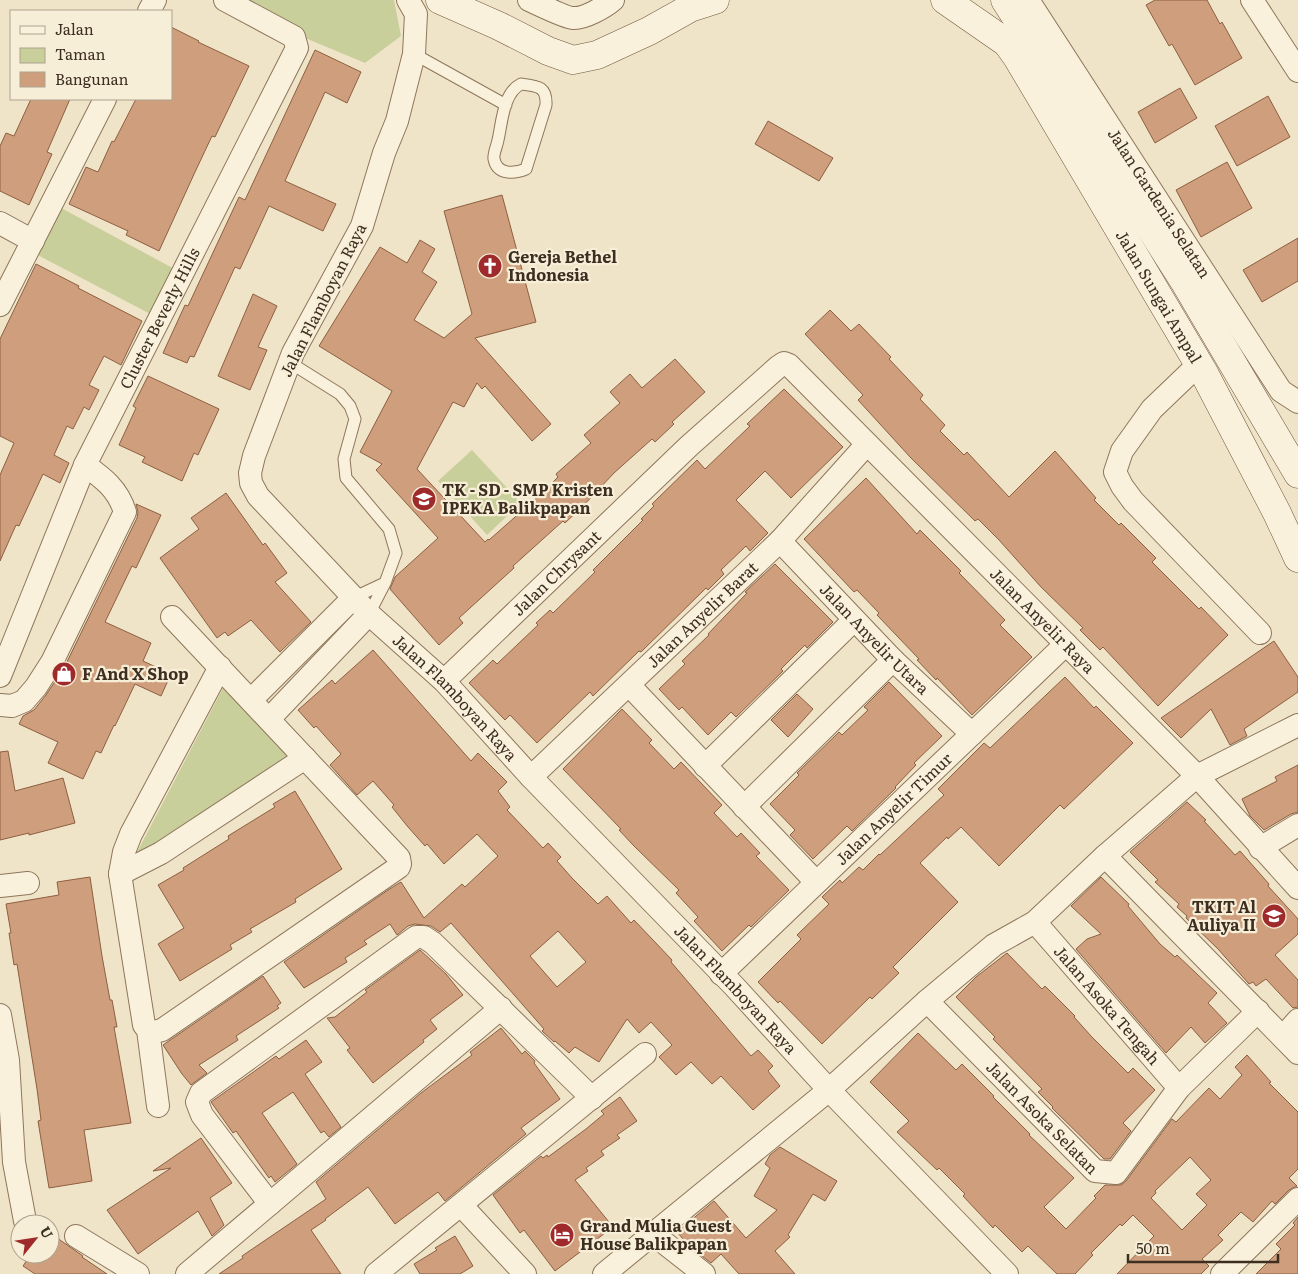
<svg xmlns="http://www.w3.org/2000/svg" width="1298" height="1274" font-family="Literata,serif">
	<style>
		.green { fill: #c9cf9b }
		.building { fill: #cf9f7d; stroke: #8d5f41; fill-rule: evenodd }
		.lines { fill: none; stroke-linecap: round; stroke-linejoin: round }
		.service-casing { stroke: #8d765c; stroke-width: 13 }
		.minor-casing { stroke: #8d765c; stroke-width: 24 }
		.secondary-casing { stroke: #6f573f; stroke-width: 29 }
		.service { stroke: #faf1dc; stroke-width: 11 }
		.minor { stroke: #faf1dc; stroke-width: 22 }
		.secondary { stroke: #faf1dc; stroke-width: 28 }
		.labels { text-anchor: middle; stroke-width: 4.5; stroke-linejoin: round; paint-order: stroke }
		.street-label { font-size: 16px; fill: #3d2e20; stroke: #f7eed8 }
		.poi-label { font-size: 16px; font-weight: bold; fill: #3d2e20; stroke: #f7eed8; text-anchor: start }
	</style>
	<rect width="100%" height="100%" fill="#f0e4c8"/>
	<path class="green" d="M231 0H394L401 36 365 63 298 35Z
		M52 203 182 273 158 318 28 250Z
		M472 450 521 503 487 535 438 481Z
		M223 688 288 755 134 858Z"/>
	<path class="building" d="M1155 0H1207L1220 24 1222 22 1242 58 1195 85 1172 44 1169 46 1146 5Z
		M171 27 199 41 198 42 249 66 215 137 212 136 195 172 159 251 126 235 128 231 69 204 86 167 98 172 112 141 114 142 136 99H171Z
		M315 50 361 72 347 103 325 92 285 181 336 204 323 231 269 206 240 269 235 267 194 357 190 356 187 363 163 353 185 305 188 306 239 197 245 200Z
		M1180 88 1197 118 1155 143 1138 112Z
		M1268 96 1290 137 1237 166 1215 126Z
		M31 99H70L47 152 52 154 29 205 0 191V146L6 133 14 136Z
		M768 121 833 158 819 181 755 144Z
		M1227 162 1252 208 1201 237 1176 190Z
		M502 195 536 322 475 338 551 424 532 441 485 386 482 389 477 383 464 407 453 402 417 469 485 542 488 539 489 540 540 495 558 477 556 474 591 443 584 435 620 403 610 392 630 374 642 388 675 359 705 392 672 422 674 424 655 442 652 439 614 473 582 507 565 523 563 521 513 566 514 568 459 618 463 623 439 645 390 589 395 577 438 538 376 470 382 464 360 452 392 391 319 346 380 247 407 263 420 240 435 249 422 272 437 282 414 320 444 338 472 314 444 211Z
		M1298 238V281L1262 302 1243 270Z
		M36 264 79 286 78 288 142 321 121 365 104 356 89 385 99 390 89 410 84 407 73 429 67 426 54 455 69 463 60 483 43 474 19 526 16 525 0 561V475L14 443 0 436V339Z
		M253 294 277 306 258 347 267 350 250 390 218 376Z
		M830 310 851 331 859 324 891 357 889 359 923 395 920 399 945 425 940 431 964 455 967 452 1009 497 1055 451 1096 498 1094 500 1119 525 1121 523 1156 558 1152 562 1199 609 1201 607 1228 635 1158 706 1103 647 1100 650 1080 630 1083 628 1041 587 999 540 978 519 975 521 911 458 858 400 863 395 805 334Z
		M148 376 219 409 198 455 194 453 182 481 142 462 145 457 119 445 136 408 133 406Z
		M784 389 843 447 791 498 765 471 736 500 768 533 750 551 746 546 721 570 724 574 708 590 706 588 641 652 639 651 593 696 590 692 537 743 510 715 505 720 469 683 493 660 497 664 538 625 536 623 550 610 553 613 595 572 593 570 643 520 641 519 654 506 652 504 697 460 705 469 750 426 747 424Z
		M866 478 917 534 920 530 961 571 959 573 1005 620 1000 625 1032 657 972 715 937 678 936 680 917 660 919 659 877 615 879 613 857 590 854 592 804 539Z
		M226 493 263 545 265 543 287 573 275 582 311 622 280 652 251 620 228 636 225 632 217 638 160 558 199 529 191 518Z
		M136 504 161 515 136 568 132 566 105 622 151 643 143 661 171 674 161 696 135 684 115 726 114 725 101 753 96 751 83 779 48 763 58 742 19 724 23 716 34 710 46 695 64 668 137 518 138 512Z
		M775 564 833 622 807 648 805 645 781 669 783 671 736 717 731 712 708 735 682 707 679 710 659 689 685 664 682 661 709 635 708 634 747 593 745 592Z
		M1274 641 1298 677V692L1244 729 1247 736 1230 745 1211 709 1181 738 1161 718Z
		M373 650 471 761 478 753 507 782 498 791 510 807 507 810 543 848 548 843 561 857 557 861 572 878 598 904 607 896 631 923 634 920 672 960 671 962 751 1056 758 1050 773 1066 768 1071 780 1086 753 1110 721 1076 712 1084 691 1062 676 1075 659 1057 672 1045 651 1022 639 1033 627 1019 599 1062 575 1047 569 1053 555 1041 554 1042 542 1031 544 1029 451 923 440 932 431 926 415 924 408 926 397 935 390 924 364 941 367 944 345 958 347 962 304 988 284 962 388 890 401 882 424 918 462 884 465 887 498 856 477 834 444 864 427 844 425 846 408 827 392 807 394 805 373 781 357 795 330 765 341 754 316 726 314 728 298 710 332 680 335 684ZM558 931 586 962 557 987 530 956Z
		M1065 677 1094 708 1096 706 1133 743 1064 809 1060 805 999 866 961 827 948 839 947 837 920 863 958 902 893 967 899 973 872 999 870 997 822 1044 780 1001 778 1003 758 982 801 939 797 935 829 904 822 897 840 880 842 883 859 867 863 870 879 854 880 855 944 795 938 789 984 743 990 748Z
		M889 682 942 736 914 763 916 765 895 787 896 788 852 831 847 826 813 859 790 835 795 830 770 804 799 775 797 773 839 732 842 735 868 710 864 707Z
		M797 694 813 709 788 737 771 720Z
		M622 709 652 740 649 743 674 769 681 762 722 805 714 813 737 837 741 833 760 853 756 856 789 890 751 927 749 925 722 951 694 921 698 917 676 893 679 890 634 846 619 830 621 829 563 769Z
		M8 751 15 791 63 778 75 823 29 835V833L0 840V752Z
		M1298 765V812L1291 814 1264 830 1250 816 1242 799 1277 781 1275 777Z
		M295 791 342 869 295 899 296 902 250 929 252 932 230 945 232 949 180 981 158 944 184 928 158 885 184 870 183 868 229 839 228 836 275 807 273 804Z
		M1187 802 1206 820 1204 821 1235 855 1240 851 1269 884 1268 886 1298 919V934L1275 955 1298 980V1007L1293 1008 1266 979 1256 986 1253 982 1249 984 1218 949 1186 918 1187 916 1177 907 1179 904 1155 882 1158 880 1130 852Z
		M90 877 102 956 110 1000H112L117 1027H114L131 1123 84 1130 92 1181 49 1188 38 1121 41 1120 37 1089 17 964 14 965 9 933H11L6 904 59 895 57 882Z
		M1101 877 1129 904 1128 906 1160 944 1175 957 1177 955 1217 993 1208 1003 1227 1023 1205 1043 1191 1027 1166 1053 1076 949 1087 939 1101 934 1071 906Z
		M420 950 446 974 463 995 430 1020 437 1029 423 1040 424 1042 373 1083 347 1050 350 1048 327 1018 335 1017 367 992 365 990Z
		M1007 953 1042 989 1045 986 1075 1016 1074 1017 1091 1036 1128 1073 1133 1068 1155 1090 1123 1123 1131 1131 1110 1159H1104L1052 1108 1053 1107 1038 1092 1042 1089 993 1039 995 1037 956 997 976 977Z
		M263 976 281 1003 277 1006 279 1008 236 1036 238 1040 199 1065 207 1073 191 1085 182 1074 163 1045Z
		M501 1028 522 1054 525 1051 535 1061 534 1063 560 1099 521 1128 526 1134 445 1201 438 1192 395 1224 368 1187 325 1219 326 1220 311 1230 341 1274H219L243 1258 242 1256 326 1199 316 1182 421 1093 472 1055 470 1052Z
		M918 1033 956 1070 962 1064 994 1096 993 1097 1030 1134 1029 1135 1074 1178 1044 1207 1066 1229 1096 1198 1094 1196 1105 1185H1121L1126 1181 1172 1119 1176 1122 1209 1088 1220 1099 1242 1075 1235 1067 1247 1055 1271 1082 1269 1083 1298 1112V1169L1289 1178 1297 1186 1289 1190 1275 1204 1272 1201 1253 1222 1241 1212 1218 1235 1223 1240 1202 1259 1209 1266 1201 1274H1117L1154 1236 1133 1215 1122 1226 1120 1224 1091 1253 1093 1255 1075 1274H1057L1028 1246 1022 1252 995 1225 993 1228 963 1196 965 1194 939 1168 937 1170 897 1132 909 1121 870 1082ZM1190 1157 1211 1180 1196 1194 1207 1205 1182 1230 1151 1198 1156 1193 1155 1191Z
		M306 1040 322 1062 305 1074 341 1127 329 1137 324 1131 321 1133 293 1092 262 1113 297 1164 275 1182 271 1176 269 1178 236 1131 233 1133 211 1102 276 1056 279 1059Z
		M620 1097 637 1121 617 1135 620 1138 601 1151 604 1155 586 1168 588 1171 575 1180 613 1227 555 1271 524 1230 520 1233 493 1195 541 1156 543 1158 547 1155 548 1157 586 1129 604 1114 601 1111Z
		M201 1138 232 1183 210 1198 224 1225 212 1236 198 1211 138 1254 107 1210 171 1168 153 1171Z
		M780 1147 837 1181 825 1201 813 1194 788 1235 790 1237 775 1251 795 1274H739L721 1254 711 1263 689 1246 677 1232 714 1201 746 1238 777 1210 754 1196 770 1168 765 1164 770 1155Z
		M1298 1217V1274H1256L1281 1249 1276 1244 1295 1225 1293 1223Z
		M50 1233 83 1256 82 1257 107 1274H35L23 1266 31 1254H50Z
		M455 1236 473 1266 460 1274H420L414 1264 437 1250 435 1248Z"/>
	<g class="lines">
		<defs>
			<path id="service" d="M414 54 506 105
				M521 84C537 86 547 86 546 105L526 169C514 174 497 175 494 159 493 154 497 146 498 140 502 123 503 93 521 84Z
				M289 362 340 394 350 406 355 419 344 459 346 478 389 529 396 553 385 583 369 614
				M353 598 385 583"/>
			<g id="minor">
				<path id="s1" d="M408 0 416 14 414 54 397 121 384 153 362 226 293 353 254 456 250 473 251 483 258 496 369 614 444 681 531 777 734 986 829 1090 1007 1274"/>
				<path d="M529 0C538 4 566 18 573 18 584 19 605 7 613 0"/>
				<path id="s2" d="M1028 0 1281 391 1298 402"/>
				<path d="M1252 0 1298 71"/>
				<path d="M149 11 155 0"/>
				<path d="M0 223 33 241"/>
				<path d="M0 305 105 99"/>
				<path d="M1199 364 1152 409 1122 451 1115 472 1122 486 1133 501 1260 633"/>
				<path id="s3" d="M780 541 893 660 972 734"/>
				<path id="s4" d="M0 676 85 465 297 48 294 37 225 0"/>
				<path id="s5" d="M444 681 689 446 778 367 784 363 789 365 1197 776 1298 888"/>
				<path d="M629 685 816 882"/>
				<path d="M251 700 353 598"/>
				<path d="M0 705 12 706 24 701 36 687 52 662 125 512C118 489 103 478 85 465"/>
				<path d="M269 719 369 614"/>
				<path d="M705 766 854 620"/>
				<path id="s6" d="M531 777 780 541 867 444"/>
				<path d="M744 807 893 660"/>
				<path d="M1260 848 1298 825"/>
				<path d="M1105 856 1298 1053"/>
				<path d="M120 874 161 853 305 758"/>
				<path d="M0 886 28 883"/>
				<path id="s7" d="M1035 922 1179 1088"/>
				<path id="s8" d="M721 974 1066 644"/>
				<path id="s9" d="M927 1001 1095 1171 1116 1173 1179 1088 1258 1011"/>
				<path d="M0 1015 8 1060 14 1162 25 1221"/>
				<path d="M148 1030 154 1032 162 1030 399 867 400 864 399 858 172 617"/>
				<path d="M1283 1037 1298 1020"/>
				<path d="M158 1106 148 1030 144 1025 120 874 124 852 131 834 220 667"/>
				<path d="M270 1204 202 1115 197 1102 201 1093 416 937H424L433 943 592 1098"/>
				<path d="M461 1205 525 1274"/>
				<path d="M653 1234 704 1274"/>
				<path d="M76 1236 138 1274"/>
				<path d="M187 1274 501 1008"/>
				<path d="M376 1274 645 1054"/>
				<path d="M604 1274 829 1090 927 1001 994 945 1035 922 1105 856 1197 776 1298 725"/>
				<path d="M1222 1274 1298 1199"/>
			</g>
			<g id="secondary">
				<path d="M440 0 499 26 548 51 573 60 597 55 649 31 690 8 715 0"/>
				<path id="s10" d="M945 0 1007 43 1017 57 1204 373 1277 513 1298 558"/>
				<path d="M1005 0 1184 281 1298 474"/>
			</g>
		</defs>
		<use href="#service" class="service-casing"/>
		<use href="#minor" class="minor-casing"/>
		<use href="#secondary" class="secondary-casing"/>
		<use href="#service" class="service"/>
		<use href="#minor" class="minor"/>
		<use href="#secondary" class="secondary"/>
	</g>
	<defs>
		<symbol id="church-disc" viewBox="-11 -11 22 22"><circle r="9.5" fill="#9e2a2b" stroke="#f7eed8"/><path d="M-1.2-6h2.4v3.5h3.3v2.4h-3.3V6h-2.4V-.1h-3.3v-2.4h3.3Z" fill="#fff"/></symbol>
		<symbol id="school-disc" viewBox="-11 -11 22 22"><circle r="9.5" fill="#9e2a2b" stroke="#f7eed8"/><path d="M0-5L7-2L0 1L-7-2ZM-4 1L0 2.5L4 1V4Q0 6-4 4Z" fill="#fff"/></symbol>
		<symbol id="shop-disc" viewBox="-11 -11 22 22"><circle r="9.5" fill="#9e2a2b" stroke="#f7eed8"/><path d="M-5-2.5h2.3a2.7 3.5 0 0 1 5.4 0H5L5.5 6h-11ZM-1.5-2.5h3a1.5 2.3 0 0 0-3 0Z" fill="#fff"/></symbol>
		<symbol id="hotel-disc" viewBox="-11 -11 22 22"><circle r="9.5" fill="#9e2a2b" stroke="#f7eed8"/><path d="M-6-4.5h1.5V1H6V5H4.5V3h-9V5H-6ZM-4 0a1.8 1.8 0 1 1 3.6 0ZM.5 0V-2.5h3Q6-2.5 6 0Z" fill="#fff"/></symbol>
	</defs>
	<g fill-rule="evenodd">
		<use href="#church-disc" x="476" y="252" width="28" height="28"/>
		<use href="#school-disc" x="410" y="485" width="28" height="28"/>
		<use href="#shop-disc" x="50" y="660" width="28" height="28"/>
		<use href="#school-disc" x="1260" y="902" width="28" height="28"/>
		<use href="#hotel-disc" x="548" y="1221" width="28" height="28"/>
	</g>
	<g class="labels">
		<g class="street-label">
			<text dy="6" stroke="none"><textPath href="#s2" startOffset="242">Jalan Gardenia Selatan</textPath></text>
			<text dy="6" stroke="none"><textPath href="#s10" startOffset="371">Jalan Sungai Ampal</textPath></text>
			<text transform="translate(323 300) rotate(-63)" y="6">Jalan Flamboyan Raya</text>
			<text dy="6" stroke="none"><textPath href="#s4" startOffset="392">Cluster Beverly Hills</textPath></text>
			<text dy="6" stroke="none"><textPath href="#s5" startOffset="156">Jalan Chrysant</textPath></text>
			<text dy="6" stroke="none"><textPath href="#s6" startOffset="236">Jalan Anyelir Barat</textPath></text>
			<text dy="6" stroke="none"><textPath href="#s5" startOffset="831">Jalan Anyelir Raya</textPath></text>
			<text dy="6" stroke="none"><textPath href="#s3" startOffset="136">Jalan Anyelir Utara</textPath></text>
			<text dy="6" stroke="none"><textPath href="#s1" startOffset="815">Jalan Flamboyan Raya</textPath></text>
			<text dy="6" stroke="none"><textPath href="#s8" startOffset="239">Jalan Anyelir Timur</textPath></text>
			<text dy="6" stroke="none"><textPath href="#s1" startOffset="1220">Jalan Flamboyan Raya</textPath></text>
			<text dy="6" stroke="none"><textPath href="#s7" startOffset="110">Jalan Asoka Tengah</textPath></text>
			<text dy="6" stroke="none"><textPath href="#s9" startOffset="164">Jalan Asoka Selatan</textPath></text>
		</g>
		<g class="poi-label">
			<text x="508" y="263">Gereja Bethel<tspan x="508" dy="18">Indonesia</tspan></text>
			<text x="442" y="496">TK - SD - SMP Kristen<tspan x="442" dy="18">IPEKA Balikpapan</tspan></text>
			<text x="82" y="680">F And X Shop</text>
			<text x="1256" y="913" text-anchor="end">TKIT Al<tspan x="1256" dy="18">Auliya II</tspan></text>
			<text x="580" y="1232">Grand Mulia Guest<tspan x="580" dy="18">House Balikpapan</tspan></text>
		</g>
	</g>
	<rect x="10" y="10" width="162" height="90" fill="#f7eed8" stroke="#ada18e"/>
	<rect x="20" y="26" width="25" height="8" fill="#faf1dc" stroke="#ada18e"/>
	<text x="55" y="35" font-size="15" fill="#3d2e20">Jalan</text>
	<rect x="20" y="48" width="25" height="15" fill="#c9cf9b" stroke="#ada18e"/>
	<text x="55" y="60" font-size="15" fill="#3d2e20">Taman</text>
	<rect x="20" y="72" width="25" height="15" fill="#cf9f7d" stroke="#ada18e"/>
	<text x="55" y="85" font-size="15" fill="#3d2e20">Bangunan</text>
	<g transform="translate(35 1239) rotate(60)"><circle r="24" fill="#f7eed8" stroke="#ada18e"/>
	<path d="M0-4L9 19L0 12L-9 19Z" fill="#9e2a2b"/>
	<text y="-8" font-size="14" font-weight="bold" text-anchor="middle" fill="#3d2e20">U</text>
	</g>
	<path d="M1128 1254v8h150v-8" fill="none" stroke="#3d2e20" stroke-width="2.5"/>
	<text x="1136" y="1254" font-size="15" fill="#3d2e20" stroke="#f7eed8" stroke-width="4" paint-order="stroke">50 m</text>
</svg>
